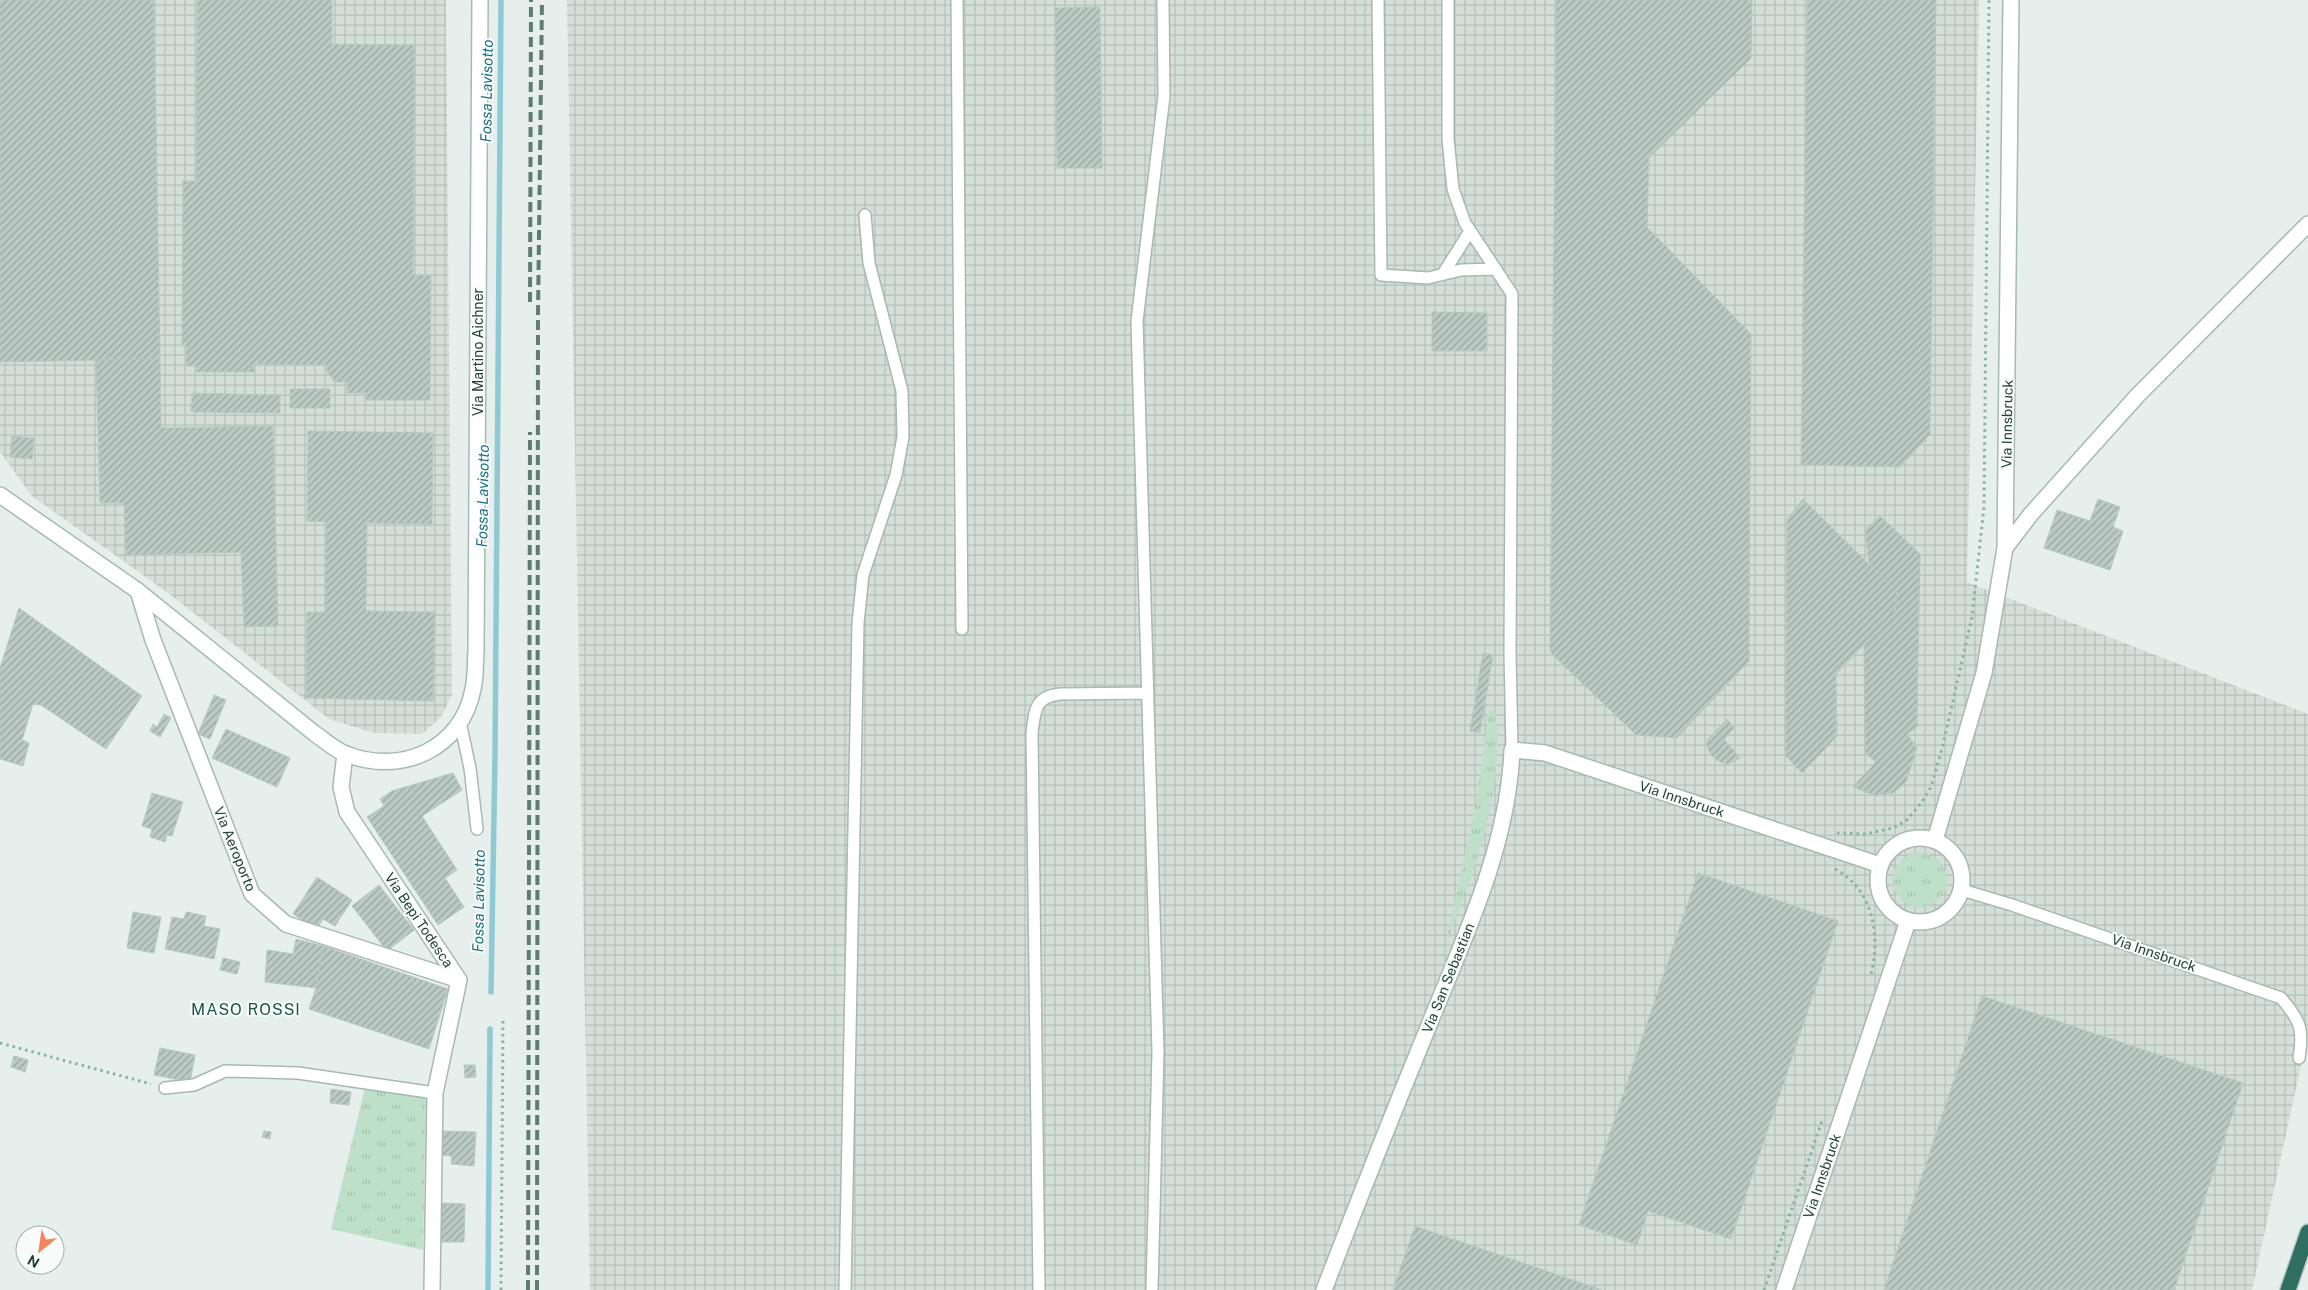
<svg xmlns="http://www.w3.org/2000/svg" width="2308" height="1290" font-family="'Public Sans',sans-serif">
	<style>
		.industrial { fill: url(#industrial-grid) }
		.grass { fill: url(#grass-tufts) }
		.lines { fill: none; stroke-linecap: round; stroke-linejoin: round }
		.stream { stroke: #8ec9d4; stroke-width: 5.5 }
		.building { fill: url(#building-hatch); stroke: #b8c9c2 }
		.lane-casing { stroke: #a8b8b2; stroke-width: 14 }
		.street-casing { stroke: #a8b8b2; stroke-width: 18 }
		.secondary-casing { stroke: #a4bbb3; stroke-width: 18 }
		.highway-casing { stroke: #c2cac8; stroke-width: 18 }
		.path { stroke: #86b3a5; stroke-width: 3; stroke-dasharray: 2.5 4; stroke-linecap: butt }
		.lane { stroke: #fff; stroke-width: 11 }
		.street { stroke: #fff; stroke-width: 15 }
		.secondary { stroke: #fff; stroke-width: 15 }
		.highway { stroke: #2f6f62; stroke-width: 15 }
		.rail { stroke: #5f7d75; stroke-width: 4; stroke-dasharray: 10 5; stroke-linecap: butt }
		.labels { text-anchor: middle; stroke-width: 4; stroke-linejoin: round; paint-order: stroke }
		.street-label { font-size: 14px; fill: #24423a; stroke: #f7fbf9 }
		.water-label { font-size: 15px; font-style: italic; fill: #1c6f80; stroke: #f7fbf9 }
		.quarter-label { font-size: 16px; letter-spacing: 1px; fill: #1f5548; stroke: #f7fbf9 }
	</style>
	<defs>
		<pattern id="industrial-grid" width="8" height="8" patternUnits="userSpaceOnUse" patternTransform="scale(1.25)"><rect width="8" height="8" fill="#d4dfda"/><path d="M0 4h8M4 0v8" fill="none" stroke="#b6c1bc"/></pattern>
		<pattern id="grass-tufts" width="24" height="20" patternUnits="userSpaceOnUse" patternTransform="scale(1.25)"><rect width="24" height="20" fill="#bfe0c8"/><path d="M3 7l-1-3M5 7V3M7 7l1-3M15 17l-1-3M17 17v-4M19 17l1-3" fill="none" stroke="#a4c1ad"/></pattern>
		<pattern id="building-hatch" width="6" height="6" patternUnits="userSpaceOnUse" patternTransform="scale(1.25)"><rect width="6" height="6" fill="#bbcac4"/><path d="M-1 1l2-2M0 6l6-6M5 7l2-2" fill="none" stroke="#98a6a0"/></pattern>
	</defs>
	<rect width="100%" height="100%" fill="#e6efeb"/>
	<path class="industrial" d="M0 0H446L452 695 441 717 422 734 374 733 329 719 168 593 32 496 0 452Z
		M567 0H1979L1967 582 2308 714V1033L2252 1290H590Z"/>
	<path class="grass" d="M1489 709 1493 710C1500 725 1498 739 1497 755 1494 821 1470 883 1446 944L1477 798Z
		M1893 880a27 27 0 1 1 54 0a27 27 0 1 1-54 0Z
		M365 1088 426 1098 423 1250 331 1229Z"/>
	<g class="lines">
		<path class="stream" d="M491 992 495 756 501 0
			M488 1290 490 1029"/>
	</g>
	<path class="building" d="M0 0H154L160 359 0 362Z
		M197 0H332V44L415 45 413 275H431L430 400H366V393H347V382H335L327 372V365L254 364V372H195L196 366H186V346H182L183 181H196Z
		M1556 0H1752L1751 58 1649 158 1647 227 1751 334 1749 661 1677 738 1636 735 1550 652Z
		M1807 0H1936L1930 434 1900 467 1801 465Z
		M1100 7 1102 168H1057L1055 8Z
		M1432 312 1487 313V351H1432Z
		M160 359 161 428 273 426 278 626 244 627 241 552 126 555 124 503H100L96 360Z
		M290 389H330V408H290Z
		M192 393 280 395V413L191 412Z
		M308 431 433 433 432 524 367 523 366 611 435 612 433 701 306 698 307 612H325L326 522 307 521Z
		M12 436 34 438 32 459 10 457Z
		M1803 499 1897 592 1895 612 1836 674 1837 736 1802 773 1785 755 1787 519Z
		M2098 499 2120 507 2113 527 2123 531 2110 570 2044 548 2057 510 2090 521Z
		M1880 516 1920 554 1917 727 1907 734 1917 748 1906 782 1893 793 1876 796 1853 787 1876 762 1865 753 1864 645 1895 612 1897 592 1869 564 1865 530Z
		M19 608 142 696 106 749 41 705 33 704 22 740 29 743 23 766 0 759V668Z
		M1483 653 1493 655 1480 733 1470 731Z
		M214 695 226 700 210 739 198 734Z
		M164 714 171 718 160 737 150 731 153 724 157 727Z
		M1727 719 1734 728 1724 739 1740 758 1728 764 1720 762 1712 756 1707 748V740Z
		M226 729 290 758 277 787 212 758Z
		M453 773 462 790 422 816 457 870 445 878 464 907 438 925 367 817 384 806 380 799 392 791Z
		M152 793 183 802 172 836 167 835 165 842 150 837 152 829 142 826Z
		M1698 873 1838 921 1731 1239 1648 1211 1637 1245 1579 1225Z
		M317 877 352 900 335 926 323 919 317 929 293 914Z
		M379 885 414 930 387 951 352 906Z
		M133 912 161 917 154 953 127 948Z
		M186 912 206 916 204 926 220 929 214 959 165 949 172 917 184 919Z
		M296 939 323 946 316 988 265 982 267 950 293 954Z
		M323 946 448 989 429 1049 309 1009 316 988Z
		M223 958 240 962 237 974 220 970Z
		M1982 996 2243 1083 2174 1290H1884Z
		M160 1048 195 1055 190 1082 154 1075Z
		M14 1056 28 1060 25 1072 11 1067Z
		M464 1065H475L476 1077 465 1078Z
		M331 1089 351 1092 349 1105 330 1103Z
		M264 1131 271 1132 270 1139 262 1137Z
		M443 1131 476 1132 474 1166 451 1164 452 1156 442 1155Z
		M441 1203 465 1204 464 1242H440Z
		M1415 1226 1602 1290H1393Z"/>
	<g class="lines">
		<defs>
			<path id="lane" d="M957 0 962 629
				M1378 0 1381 275 1428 278 1461 270 1496 269
				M1448 0V139L1453 189 1465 223 1512 294 1510 653 1512 750
				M1443 274 1470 231
				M460 722 470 768 477 829
				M1962 890 2012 905 2281 998C2300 1020 2304 1029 2299 1058
				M165 1088 194 1085 225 1071 298 1073 435 1093
				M845 1290 858 623 863 575 896 475 903 437 902 391 869 263 865 215
				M1039 1290 1032 733C1035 711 1034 697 1060 694L1148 693
				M1152 1290 1158 1052 1137 321 1164 96 1163 0"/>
			<path id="street" d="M2005 548 2031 514 2138 395 2308 224
				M138 591 153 640 252 894 286 924 459 980
				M345 754 341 787 347 812 459 980 435 1093 432 1290
				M1878 880a42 42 0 1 1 84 0a42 42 0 1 1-84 0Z
				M1935 840 1984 673 2005 548 2011 0
				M1324 1290C1358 1201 1393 1113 1429 1025 1465 936 1508 847 1512 750L1545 753 1880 865
				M1784 1290 1908 921"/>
			<path id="secondary" d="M0 495 138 591 314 733C324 740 335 750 346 754 401 776 462 749 473 689 476 677 475 663 476 651L480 0"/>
			<path id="highway" d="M2288 1290 2308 1232"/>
		</defs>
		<use href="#lane" class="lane-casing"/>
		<use href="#street" class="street-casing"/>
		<use href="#secondary" class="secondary-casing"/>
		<use href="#highway" class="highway-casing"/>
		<path class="path" d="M1837 833 1866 834 1893 828 1906 821 1922 802 1931 787 1942 749 1972 617 1984 507 1989 0
			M1835 869C1873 889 1881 935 1871 974
			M0 1043 151 1084
			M501 1290 503 1020
			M1764 1290 1823 1118"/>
		<use href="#lane" class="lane"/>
		<use href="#street" class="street"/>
		<use href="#secondary" class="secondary"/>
		<use href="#highway" class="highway"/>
		<path class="rail" d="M530 302 531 0
			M528 1290 530 432
			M537 1290 538 314 542 0"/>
	</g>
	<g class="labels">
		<g class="street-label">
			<text transform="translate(478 352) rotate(-90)" y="5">Via Martino Aichner</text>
			<text transform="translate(2007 424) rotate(-89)" y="5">Via Innsbruck</text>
			<text transform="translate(1682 799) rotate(18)" y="5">Via Innsbruck</text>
			<text transform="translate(235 849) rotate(68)" y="5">Via Aeroporto</text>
			<text transform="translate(419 920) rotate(56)" y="5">Via Bepi Todesca</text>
			<text transform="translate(2154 953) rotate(19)" y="5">Via Innsbruck</text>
			<text transform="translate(1448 978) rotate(-68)" y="5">Via San Sebastian</text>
			<text transform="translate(1822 1176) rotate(-71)" y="5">Via Innsbruck</text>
		</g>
		<g class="water-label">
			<text transform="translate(487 91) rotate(-89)" y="5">Fossa Lavisotto</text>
			<text transform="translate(483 496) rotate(-89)" y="5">Fossa Lavisotto</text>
			<text transform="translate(479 901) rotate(-89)" y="5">Fossa Lavisotto</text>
		</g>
		<g class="quarter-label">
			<text x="246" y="1015">MASO ROSSI</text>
		</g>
	</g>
	<g transform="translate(40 1250) rotate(210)"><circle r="24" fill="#f7fbf9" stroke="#a3b1ad"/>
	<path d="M0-4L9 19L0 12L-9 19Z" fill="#f4845f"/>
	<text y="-8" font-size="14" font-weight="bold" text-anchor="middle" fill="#24423a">N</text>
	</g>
</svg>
